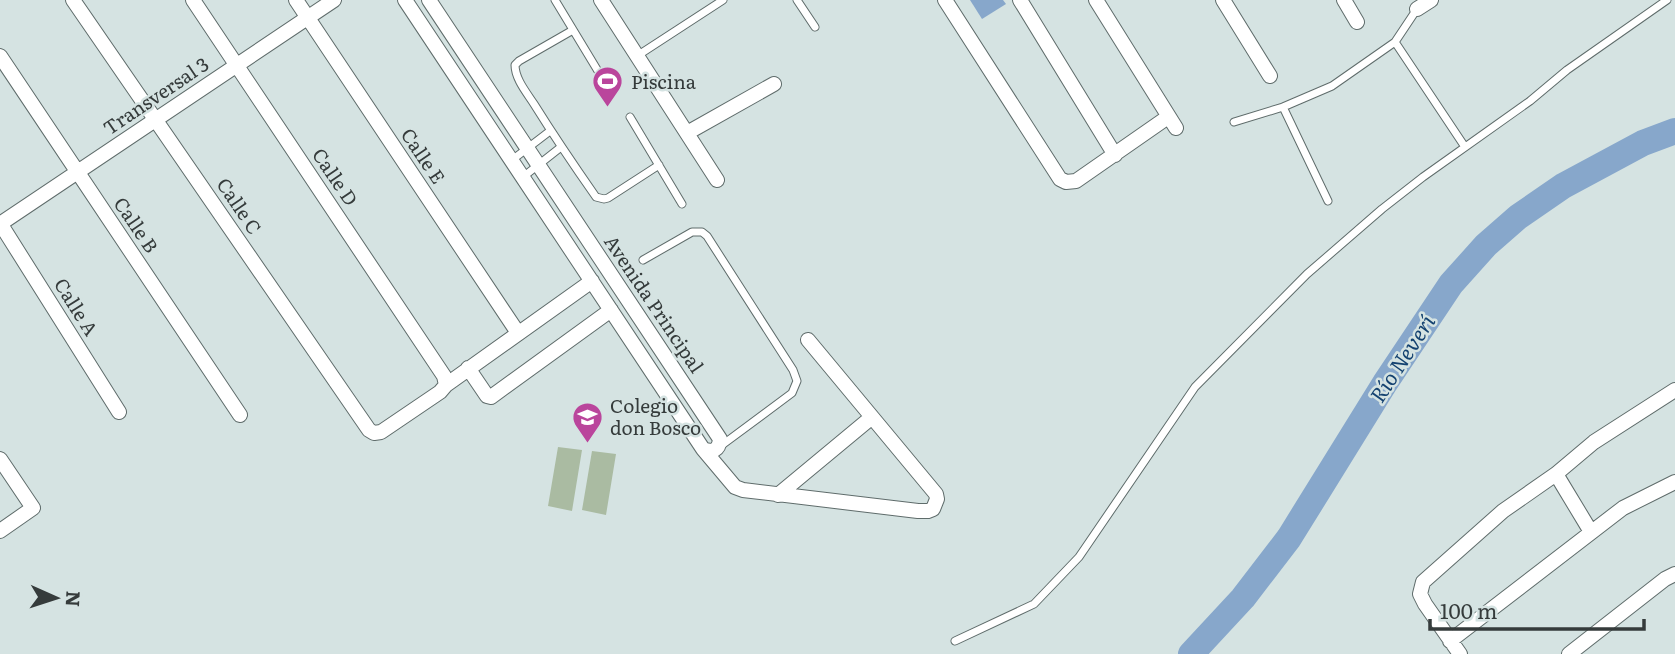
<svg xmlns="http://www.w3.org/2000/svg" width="1675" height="654" font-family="Literata,serif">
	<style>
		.green { fill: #aabba2 }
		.water { fill: #87a7cb }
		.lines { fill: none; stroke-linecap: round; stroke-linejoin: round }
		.river { stroke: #87a7cb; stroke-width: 26 }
		.lane-casing { stroke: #5f6c6b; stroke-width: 9 }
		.street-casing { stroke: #5f6c6b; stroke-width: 16 }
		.lane { stroke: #fff; stroke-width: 7 }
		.street { stroke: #fff; stroke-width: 14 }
		.labels { text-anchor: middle; stroke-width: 5; stroke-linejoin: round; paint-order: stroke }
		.poi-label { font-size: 19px; fill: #353b3b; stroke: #d5e3e2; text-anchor: start }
		.street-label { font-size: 19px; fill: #353b3b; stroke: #d5e3e2 }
		.water-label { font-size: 21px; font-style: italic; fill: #144270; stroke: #d5e3e2 }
	</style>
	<rect width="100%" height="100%" fill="#d5e3e2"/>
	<path class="green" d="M558 447 582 450 572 511 548 506Z
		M592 451 616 454 606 515 582 510Z"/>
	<path class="water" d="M970 0H1003L1006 4 982 19Z"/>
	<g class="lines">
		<path class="river" d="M1191 654 1243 598 1289 538 1385 383 1451 284 1486 245 1518 217 1563 186 1643 143 1675 131"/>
		<defs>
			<path id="lane" d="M555 0 604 81
				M797 0 815 27
				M573 30 519 61 515 65C515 79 527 93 534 104 554 136 575 167 596 197L604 199 608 198 659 165
				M1395 42 1465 147
				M637 56 723 0
				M1283 107 1328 201
				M630 117 682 204
				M1234 122 1283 107 1332 86 1395 42 1417 9
				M512 160 550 131
				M523 177 561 147
				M643 260 692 232H702L707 236 793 370 797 381 792 393 722 445
				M955 641 1034 604 1079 557 1195 387 1307 274 1382 209 1423 177 1530 101 1567 70 1667 0"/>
			<path id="street" d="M73 0 369 430 374 433 381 432 440 392 446 385 444 376 193 0
				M296 0 518 333
				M405 0 703 449C713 453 719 450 720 439L429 0
				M601 0 717 180
				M945 0 1060 179 1066 182 1076 181 1168 117
				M1020 0 1115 155
				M1096 0 1176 128
				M1223 0 1270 76
				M1344 0 1357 22
				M1417 9 1431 0
				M0 56 240 415
				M687 133 774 84
				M0 223 119 412
				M0 224 334 0
				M468 368 487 396 491 397 611 310
				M446 385 592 281
				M703 449 735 487 743 490 918 511H928L933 509 937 499 936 494 808 340
				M0 459 33 508 0 531
				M1556 474 1591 532
				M778 495 872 417
				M1450 641 1623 508 1675 482
				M1460 654 1425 604 1420 594 1423 582 1503 511 1556 474 1594 442 1675 390
				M1569 654 1665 579 1675 574"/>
		</defs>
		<use href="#lane" class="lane-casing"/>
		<use href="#street" class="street-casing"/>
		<use href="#lane" class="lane"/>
		<use href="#street" class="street"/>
	</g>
	<defs>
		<symbol id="stadium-pin" viewBox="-11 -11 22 30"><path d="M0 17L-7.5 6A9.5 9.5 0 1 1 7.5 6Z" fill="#ba459c" stroke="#d5e3e2"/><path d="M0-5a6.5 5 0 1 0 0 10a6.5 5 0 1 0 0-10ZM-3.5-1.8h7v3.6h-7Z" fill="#fff"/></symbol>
		<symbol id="school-pin" viewBox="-11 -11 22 30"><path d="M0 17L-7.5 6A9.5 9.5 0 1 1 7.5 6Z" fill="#ba459c" stroke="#d5e3e2"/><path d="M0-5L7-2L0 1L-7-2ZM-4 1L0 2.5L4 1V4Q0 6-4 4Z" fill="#fff"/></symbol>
	</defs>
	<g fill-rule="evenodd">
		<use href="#stadium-pin" x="590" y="64" width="35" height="47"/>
		<use href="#school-pin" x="570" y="400" width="35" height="47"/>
	</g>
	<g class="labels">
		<g class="poi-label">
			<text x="631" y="89">Piscina</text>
			<text x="610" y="413">Colegio<tspan x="610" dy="22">don Bosco</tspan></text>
		</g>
		<g class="street-label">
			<text transform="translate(156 96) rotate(-34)" y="7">Transversal 3</text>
			<text transform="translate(423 156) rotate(56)" y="7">Calle E</text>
			<text transform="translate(335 177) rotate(56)" y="7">Calle D</text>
			<text transform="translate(239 206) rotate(56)" y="7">Calle C</text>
			<text transform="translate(136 225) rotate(56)" y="7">Calle B</text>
			<text transform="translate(654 304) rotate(56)" y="7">Avenida Principal</text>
			<text transform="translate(76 307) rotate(58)" y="7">Calle A</text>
		</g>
		<g class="water-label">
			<text transform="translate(1403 359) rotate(-57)" y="7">Río Neverí</text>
		</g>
	</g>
	<g transform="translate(56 598) rotate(93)" stroke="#d5e3e2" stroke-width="5" paint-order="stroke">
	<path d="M0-5L12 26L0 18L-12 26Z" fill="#353b3b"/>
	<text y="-10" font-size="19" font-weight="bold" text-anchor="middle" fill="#353b3b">N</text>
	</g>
	<path d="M1430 619v10h214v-10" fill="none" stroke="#353b3b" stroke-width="3.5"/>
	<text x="1440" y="619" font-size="21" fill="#353b3b" stroke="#d5e3e2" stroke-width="5" paint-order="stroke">100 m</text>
</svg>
